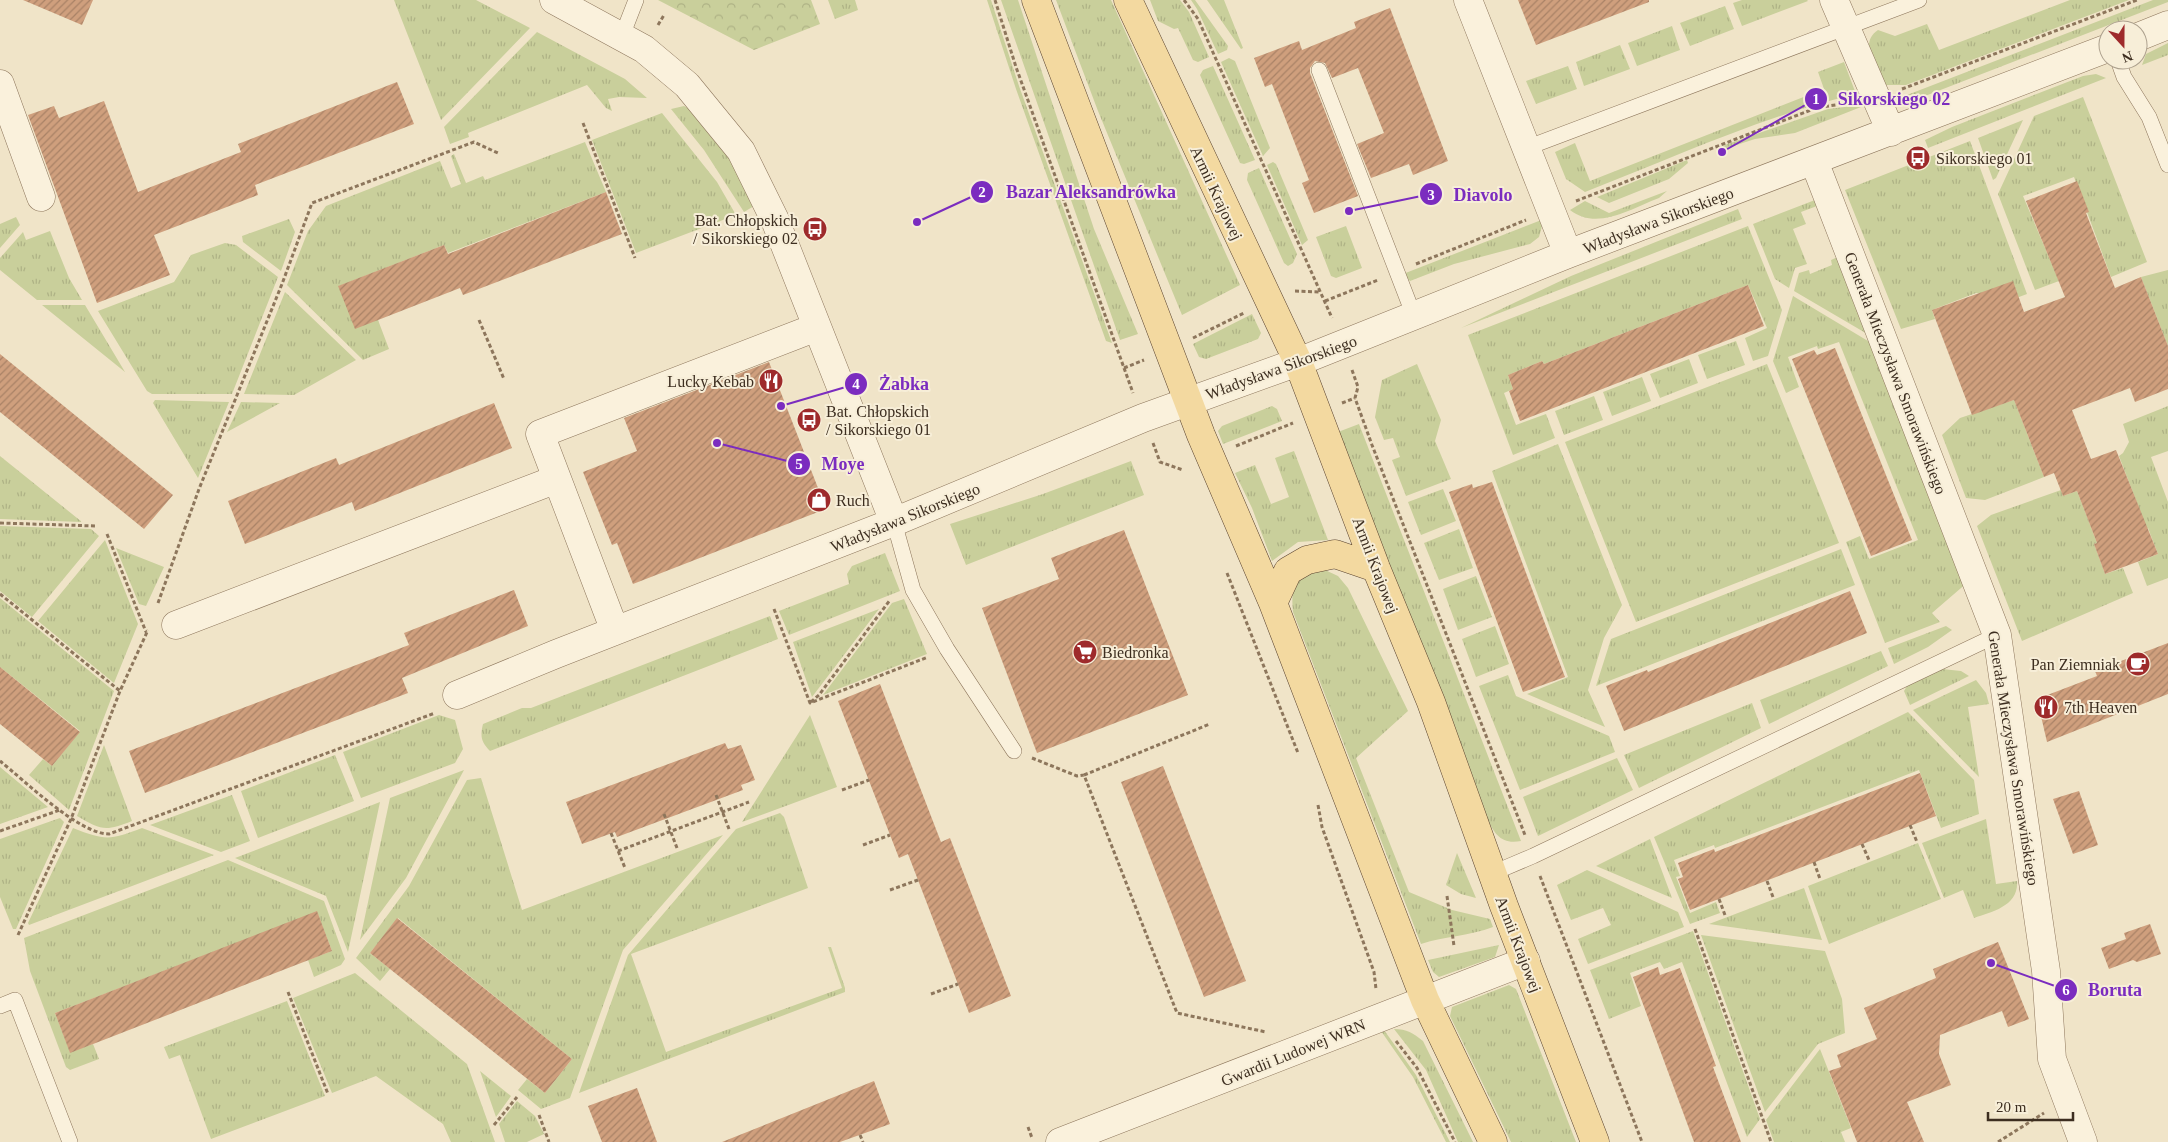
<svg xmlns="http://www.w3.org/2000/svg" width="2168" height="1142" font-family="Georgia,serif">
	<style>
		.grass { fill: url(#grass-tufts) }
		.park { fill: url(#park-crowns) }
		.building { fill: url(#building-hatch) }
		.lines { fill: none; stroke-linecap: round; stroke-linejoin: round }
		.service-casing { stroke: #8d765c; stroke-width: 16 }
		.minor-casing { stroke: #8d765c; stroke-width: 29 }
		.primary-casing { stroke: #5b4430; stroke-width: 29 }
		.path { stroke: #8d765c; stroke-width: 3; stroke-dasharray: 4 2.5; stroke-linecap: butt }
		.service { stroke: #faf1dc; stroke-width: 15 }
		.minor { stroke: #faf1dc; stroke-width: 28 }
		.primary { stroke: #f3d9a0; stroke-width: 28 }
		.labels { text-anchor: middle; stroke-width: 4; stroke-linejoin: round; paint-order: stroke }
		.poi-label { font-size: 16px; fill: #3d2e20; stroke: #f7eed8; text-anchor: start }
		.street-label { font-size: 16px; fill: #3d2e20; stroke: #f7eed8 }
		.leader { fill: none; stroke: #7b2cbf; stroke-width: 2 }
		.callout-dot { fill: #7b2cbf; stroke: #f7eed8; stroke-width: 2 }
		.mark-label { font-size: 15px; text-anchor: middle; font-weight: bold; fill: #fff }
		.callout-label { font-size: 18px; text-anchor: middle; font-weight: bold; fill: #7b2cbf; stroke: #f7eed8; stroke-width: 4; stroke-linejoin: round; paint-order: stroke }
	</style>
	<defs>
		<pattern id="grass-tufts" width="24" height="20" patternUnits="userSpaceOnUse" patternTransform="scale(1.25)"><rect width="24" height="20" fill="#c9cf9b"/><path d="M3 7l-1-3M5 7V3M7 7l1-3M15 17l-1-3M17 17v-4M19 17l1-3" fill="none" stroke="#aeb285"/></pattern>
		<pattern id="park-crowns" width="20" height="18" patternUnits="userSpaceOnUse" patternTransform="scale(1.25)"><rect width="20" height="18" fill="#c9cf9b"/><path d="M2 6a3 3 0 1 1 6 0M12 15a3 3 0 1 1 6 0" fill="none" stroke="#aeb285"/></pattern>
		<pattern id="building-hatch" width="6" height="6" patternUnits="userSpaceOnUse" patternTransform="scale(1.25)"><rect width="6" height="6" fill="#cf9f7d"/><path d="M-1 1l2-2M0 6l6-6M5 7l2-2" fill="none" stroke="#a98266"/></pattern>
	</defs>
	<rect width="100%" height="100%" fill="#f0e4c8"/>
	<path class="grass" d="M394 0H476L530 28 441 120Z
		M828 0H855L858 10 835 19Z
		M987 0H991L1019 86 1112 343 1106 341 1016 89Z
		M1001 0H1018L1094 229 1138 334 1120 340Z
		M1056 0H1111L1240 285 1182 315 1098 111Z
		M1150 0H1180L1189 12 1209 57 1198 62 1193 60 1178 28 1174 29 1158 21Z
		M1191 0H1195L1228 46 1227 50 1218 54 1197 9Z
		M1207 0H1224L1243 48 1241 49Z
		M1742 0H1807L1808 1 1742 26 1733 3Z
		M2070 0H2129L1906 85H1884C1876 68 1858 43 1878 30L1895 36 1927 24 1939 50Z
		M2153 0H2168V2L1907 103 1895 102 1889 97 1907 95Z
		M1725 6 1734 29 1690 46 1680 23Z
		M1672 26 1680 50 1637 66 1628 43Z
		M537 32 625 79 647 98 619 97 608 99 612 111 606 108 587 85 468 133 469 137 450 144 444 127Z
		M2168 43V55L2142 65 2146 54Z
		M1620 45 1630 69 1584 86 1576 62Z
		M1229 58 1235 61 1270 148 1263 156 1221 62Z
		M1844 62 1856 94C1763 116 1675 157 1585 192L1566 179 1555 152 1575 143 1590 181 1824 89 1818 72Z
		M1213 66 1255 160 1244 164 1240 163 1200 75 1203 70Z
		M1568 66 1577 89 1536 104 1526 81Z
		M2096 74 2106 78 1928 148 1925 140 1952 127 2083 76Z
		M2083 97 2147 262 2111 277 2074 177 2023 196 2059 281 2035 290 1998 194 2034 116Z
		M1861 105V107L1795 133 1755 139 1721 150 1719 147 1828 109Z
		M684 106C710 117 742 181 754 206L744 212 704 150 671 109Z
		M662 113 717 182 736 215 636 253 592 140Z
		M2023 120 1996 178 1993 180 1978 138Z
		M1970 141 2027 294 2019 297 1976 293 1932 310 1935 319 1901 329 1845 190Z
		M585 142 606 192 448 253 444 245 339 286 378 320 389 349 363 360 287 285 308 231 326 206 440 161 451 188 461 184 451 156 454 154 466 183 483 176 485 180Z
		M1687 160 1688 163 1669 179 1609 203 1597 197Z
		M1273 162 1276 164 1308 240 1302 245 1267 165Z
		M1259 168 1297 254 1293 263 1288 266 1284 263 1247 180 1248 173Z
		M1667 191 1659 198C1630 209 1597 231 1570 210L1585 201 1609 213Z
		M1815 200 1817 206 1801 212 1806 224 1793 229 1807 264 1795 268 1789 288 1775 279 1753 224Z
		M1738 209 1742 219 1461 328 1571 276Z
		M16 217 20 225 0 248V224Z
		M289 219 295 232 281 271 243 242 242 236Z
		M1544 219 1539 237 1530 244 1454 264 1410 281 1403 274Z
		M1346 226 1362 268 1336 278 1331 276 1316 237Z
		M1748 226 1782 310 1768 356 1753 361 1745 338 1767 328 1748 285 1544 364 1542 361 1508 375 1513 389 1504 393 1516 425 1546 414 1555 438 1513 455 1468 335Z
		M50 231 69 278 82 300H37L0 270V258L23 232 26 240Z
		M225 243 236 245 278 277 232 394H152L147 391 98 311 174 282 191 255Z
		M1838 257 1869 335 1794 291 1799 273 1809 270 1810 274 1832 265 1831 260Z
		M2168 270V346L2141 277Z
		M285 292 356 360 294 395 244 394Z
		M1793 296 1873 344 1968 582 1932 613 1940 622 1885 643 1846 542 1860 536 1869 559 1918 540 1839 342 1818 349 1817 346 1788 357 1799 387 1786 393 1773 361Z
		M42 305H85L125 372Z
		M1252 314 1261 333 1258 339 1206 359 1199 357 1193 344Z
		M1736 341 1745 365 1707 379 1698 355Z
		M1689 359 1698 383 1660 398 1650 374Z
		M1417 364 1441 420 1435 441 1451 479 1406 496 1392 460 1400 457 1393 438 1384 440 1375 417 1382 380Z
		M1767 364 1839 543 1636 622 1565 442Z
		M1642 377 1651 401 1612 416 1603 392Z
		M1594 396 1603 420 1564 435 1555 411Z
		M155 400 229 402 198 478 153 403Z
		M2014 400 2044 477 1985 500 1966 498 1942 435 1960 418Z
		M241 402 280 403 227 432Z
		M1272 406 1277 409 1282 421 1223 444 1218 431 1222 426Z
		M2168 406V451L2151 457 2168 502V578L2147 586 2138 562 2158 554 2148 528 2129 535 2142 516 2119 456 2123 453 2129 442 2123 424Z
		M1359 424 1521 841C1502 845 1494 834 1487 818L1338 432Z
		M1558 444 1622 605 1604 638 1588 690 1605 727 1527 694 1568 677 1492 471Z
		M1294 451 1328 540 1298 542 1272 561 1252 508 1235 473 1255 465 1271 504 1289 497 1275 458Z
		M0 456 82 522 0 519Z
		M1131 461 1144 495 966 565 950 524 1043 494Z
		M1443 489 1456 521 1421 535 1408 502Z
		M2061 490 2063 496 2077 491 2097 543 2094 544 2105 574 2123 568 2133 593 2022 641 1977 526 1991 515Z
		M0 526 91 529 99 536 32 617 0 591Z
		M1459 529 1473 568 1439 580 1424 543Z
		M105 540 138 624 114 683 38 621Z
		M116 548 164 567 146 606 139 604Z
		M1841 549 1855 585 1596 686 1611 639Z
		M885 553 900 591 789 635 779 611 849 584 847 574 852 566Z
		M1325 570 1338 576 1348 588 1408 711 1356 758 1409 892 1452 910 1490 919 1493 927C1470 936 1445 936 1421 944L1293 612C1290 585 1297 574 1325 570Z
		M1476 576 1492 617 1458 630 1443 589Z
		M0 598 114 691 69 810 29 775 43 759 52 766 80 731 0 667Z
		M904 599 927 654 823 695 892 603Z
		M879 609 812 697 793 642Z
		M770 616 778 639 490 751C481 742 480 736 483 724L522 708H531Z
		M1495 626 1509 664 1476 677 1462 639Z
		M1946 626 1952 630 1928 647 1894 664 1888 648Z
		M1881 651 1888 666 1769 724 1760 700Z
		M1942 669 1961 671 1969 676 1910 705 1904 691 1910 681Z
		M1508 675 1516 696 1609 736 1615 752 1520 790 1479 686Z
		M1976 680 1986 693 1989 704 1968 707 1979 777 1913 710Z
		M1752 703 1761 728 1639 788 1624 755Z
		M1908 712 1974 780 1979 814 1941 828 1919 770 1715 848 1714 845 1674 860 1680 876 1676 877 1690 913 1716 902 1720 913 1690 924 1654 837Z
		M439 715 455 720 463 749 455 763 361 798 343 752Z
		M810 715 837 787 742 822Z
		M104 745 132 821C105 832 101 830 77 816Z
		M335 755 354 801 258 838 241 791Z
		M1617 758 1633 790 1538 836 1523 797Z
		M0 767 48 807 0 824Z
		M464 770 406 878 360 940 390 798Z
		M481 778 522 910 723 835 623 950 570 1098 541 1109 518 1090 527 1079 545 1093 572 1059 398 918 370 953 390 969 380 981 356 958 409 886 467 780Z
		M232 795 250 841 221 852 150 825Z
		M380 802 348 952 326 896 235 858Z
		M780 813 784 817 808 888 631 954 666 1052 842 988 828 947H831L845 988V992L579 1093 628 955 736 829Z
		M60 818 64 822 16 929H13L0 897V839Z
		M1986 819 1996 884 2017 881C2019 906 1992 912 1974 918L1963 890 1944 898 1922 843Z
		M73 828C106 841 110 840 142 828L214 855 29 925 28 923Z
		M1650 839 1672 898 1596 866Z
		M1918 843 1941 899 1829 944 1808 886Z
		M1457 853 1476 898 1461 894 1446 885Z
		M228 860 324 901 345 959 341 965 314 977 308 960 332 951 317 912 55 1013 70 1052 93 1044 99 1059 70 1070 66 1067 30 971 24 938Z
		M1587 870 1678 912 1684 927 1588 964 1578 939 1611 925 1603 908 1571 920 1557 885Z
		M1804 888 1822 940 1709 924Z
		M1693 931 1760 1119 1747 1137 1682 962 1664 969 1660 962 1630 973 1641 1006 1609 1019 1590 970Z
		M1701 935 1825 951 1842 999 1845 1033 1818 1044 1765 1112Z
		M1499 945 1495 957 1439 977 1433 972 1428 960Z
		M355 973 467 1064 495 1142H451L443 1124 376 1076 332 1093 293 998Z
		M1509 985 1516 989 1576 1142H1511L1450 1016 1452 1007Z
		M287 1001 325 1096 211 1139 180 1055 169 1059 164 1047Z
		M1394 1029C1407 1029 1413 1033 1423 1041L1473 1142H1458L1426 1070Z
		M1384 1030 1416 1075 1450 1142H1446L1413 1077 1381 1031Z
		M1820 1049 1851 1128 1841 1132 1845 1142H1774L1766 1120Z
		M480 1071 511 1096 496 1117Z
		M517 1101 535 1116 544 1134 527 1142H505L499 1124Z"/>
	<path class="park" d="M658 0H811L820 24 754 50Z"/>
	<path class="building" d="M23 0H93L82 25Z
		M1518 0H1649V2L1536 45Z
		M1390 8 1448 161 1413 175 1409 164 1371 178 1357 144 1384 133 1358 68 1332 78 1325 63 1315 61 1310 68V73L1358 196 1314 213 1302 183 1309 180 1272 84 1265 87 1254 58 1299 41 1302 50 1356 28 1354 22Z
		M397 82 414 124 255 185 258 195 154 235 170 275 97 303 28 115 54 106 59 118 104 101 138 192 241 152 238 144Z
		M2077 181 2089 212 2086 213 2115 288 2141 277 2168 346V389L2135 402 2130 388 2072 410 2091 459 2116 450 2158 554 2105 574 2094 544 2097 543 2077 491 2063 496 2054 473 2044 477 2014 400 1972 415 1932 310 2013 281 2024 312 2065 297 2026 201Z
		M606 192 622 234 463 295 460 288 355 329 338 286 444 245 448 254Z
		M1748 285 1764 326 1520 421 1509 391 1513 389 1508 375 1542 361 1544 364Z
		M1835 348 1912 540 1871 556 1792 359 1814 350 1817 355Z
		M0 354 173 495 144 529 0 412Z
		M769 362 825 506 817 510 818 512 633 584 617 543 612 545 583 472 637 451 624 418Z
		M494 403 512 448 355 511 352 502 245 544 228 501 336 458 339 465Z
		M1492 482 1565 677 1523 692 1449 492 1472 484 1473 488Z
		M1124 530 1188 695 1037 753 982 608 1059 579 1051 558Z
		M514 590 528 626 402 678 408 693 145 793 129 751 409 645 404 633Z
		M1850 591 1867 633 1624 731 1606 686 1647 670 1648 672Z
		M2168 643V694L2047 742 2037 699 2097 676 2095 671Z
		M0 667 80 732 52 766 0 724Z
		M880 684 941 842 950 838 1011 996 969 1013 908 854 899 858 838 701Z
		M725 743 728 749 741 745 755 780 741 785 743 790 617 837 615 832 582 844 566 802Z
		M1163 766 1246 981 1204 997 1121 782Z
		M1920 773 1936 816 1690 910 1678 879 1683 877 1678 863 1714 849 1715 852Z
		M2079 791 2098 845 2073 854 2053 799Z
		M317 911 332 951 70 1053 55 1013Z
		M397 918 572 1059 545 1093 370 953Z
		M2150 924 2161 954 2137 962 2133 960 2109 969 2101 948 2126 939 2124 933Z
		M1998 942 2029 1019 2008 1027 2002 1011 1940 1035 1939 1054 1951 1085 1907 1102 1924 1142H1857L1829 1071 1841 1067 1837 1055 1877 1039 1864 1008 1936 978 1933 969Z
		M1658 967 1660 975 1680 968 1716 1066 1713 1067 1741 1142H1694L1633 977Z
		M874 1081 890 1124 840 1142H722Z
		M637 1088 657 1142H602L588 1106Z"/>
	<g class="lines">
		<defs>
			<path id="service" d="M622 36 636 0
				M2118 60 2124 77 2149 117 2168 165
				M1319 70 1414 316
				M1526 148 1919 0
				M894 522 913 590 947 649 1014 751
				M1493 873 1533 856 1997 635
				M0 1006 15 1000 70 1142"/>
			<path id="minor" d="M554 0 644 49 687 85 741 151 775 220 894 522
				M1468 0 1568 254
				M1834 0 1891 132
				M2138 37 2168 25
				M0 84 41 197
				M1814 161 1997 635 2046 971 2052 1059 2083 1142
				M176 625 557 479
				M615 631 540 434 817 327
				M457 695 556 654 894 522 1143 418 1298 362 1568 254 2108 48
				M1060 1142 1526 961"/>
			<path id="primary" d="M1036 0 1201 435 1273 603 1425 1000 1493 1142
				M1128 0 1298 362 1376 568 1431 702 1504 906 1595 1142
				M1273 603 1288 571 1307 560 1335 554 1376 568"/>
		</defs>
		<use href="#service" class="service-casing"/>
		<use href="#minor" class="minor-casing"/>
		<use href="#primary" class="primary-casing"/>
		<path class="path" d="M995 0 1016 67 1133 393
			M1184 0 1198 19 1332 318
			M658 25 664 15
			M1902 89 2137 0
			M583 123 635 258
			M1576 201 1816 108 1848 103
			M1416 264 1526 220
			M1295 291 1320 292
			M1325 301 1378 280
			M479 320 504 379
			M1193 338 1244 313
			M1124 368 1144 360
			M1352 370 1358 387 1355 398 1372 445 1525 835
			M1342 403 1355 398
			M1153 443 1160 462 1183 470
			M1236 446 1293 423
			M0 523 96 526
			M107 534 146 632
			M1227 573 1298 753
			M0 594 120 691
			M158 603 199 489 282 284 312 203 474 142 500 154
			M774 609 810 703 928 657
			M811 702 819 695 890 600
			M1032 758 1077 776 1084 775 1177 1013 1266 1032
			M0 761C25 781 79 834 109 834L435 713
			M1084 775 1210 724
			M842 790 869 780
			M716 795 729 829
			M1318 805 1322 827 1374 972 1376 989
			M664 814 677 848
			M1910 825 1917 842
			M0 831 60 810
			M611 833 625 868
			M1862 844 1869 860
			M863 845 890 835
			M618 851 749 802
			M1814 862 1820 879
			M1540 876 1642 1142
			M1767 881 1773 897
			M890 890 918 880
			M1447 896 1454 946
			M1719 899 1725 915
			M1695 929 1771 1142
			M18 935 71 819 120 691 148 630
			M288 992 328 1094
			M931 994 958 984
			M1396 1041 1417 1068 1455 1142
			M539 1115 549 1142
			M494 1125 517 1097
			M1028 1127 1032 1138
			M860 1135 863 1142
			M1998 1142 2044 1113"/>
		<use href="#service" class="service"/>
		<use href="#minor" class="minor"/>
		<use href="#primary" class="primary"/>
	</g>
	<defs>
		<symbol id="bus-disc" viewBox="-11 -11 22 22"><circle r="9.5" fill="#9e2a2b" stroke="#f7eed8"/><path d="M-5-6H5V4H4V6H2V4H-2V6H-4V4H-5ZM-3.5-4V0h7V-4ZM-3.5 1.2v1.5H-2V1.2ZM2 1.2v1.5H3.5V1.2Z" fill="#fff"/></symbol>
		<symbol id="restaurant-disc" viewBox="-11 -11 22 22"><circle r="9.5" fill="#9e2a2b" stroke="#f7eed8"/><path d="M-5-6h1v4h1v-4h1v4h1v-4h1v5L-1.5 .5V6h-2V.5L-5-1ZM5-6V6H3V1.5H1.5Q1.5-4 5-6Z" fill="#fff"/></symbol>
		<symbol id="shop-disc" viewBox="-11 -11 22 22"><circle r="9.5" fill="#9e2a2b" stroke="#f7eed8"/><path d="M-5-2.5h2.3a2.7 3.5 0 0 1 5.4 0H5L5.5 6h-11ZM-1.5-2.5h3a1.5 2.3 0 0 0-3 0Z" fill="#fff"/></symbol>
		<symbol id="supermarket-disc" viewBox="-11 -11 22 22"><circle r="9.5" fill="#9e2a2b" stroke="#f7eed8"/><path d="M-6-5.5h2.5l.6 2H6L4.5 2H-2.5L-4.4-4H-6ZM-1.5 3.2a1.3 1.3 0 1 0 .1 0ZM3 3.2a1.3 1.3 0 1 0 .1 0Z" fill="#fff"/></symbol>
		<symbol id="cafe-disc" viewBox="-11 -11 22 22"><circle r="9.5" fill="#9e2a2b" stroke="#f7eed8"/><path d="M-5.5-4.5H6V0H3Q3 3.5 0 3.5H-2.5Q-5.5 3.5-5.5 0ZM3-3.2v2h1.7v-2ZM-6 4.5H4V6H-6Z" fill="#fff"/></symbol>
	</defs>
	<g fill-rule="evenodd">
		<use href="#bus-disc" x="1904" y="144" width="28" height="28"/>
		<use href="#bus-disc" x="801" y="215" width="28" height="28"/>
		<use href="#restaurant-disc" x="757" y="367" width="28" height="28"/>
		<use href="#bus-disc" x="795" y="406" width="28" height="28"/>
		<use href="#shop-disc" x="805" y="486" width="28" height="28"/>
		<use href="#supermarket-disc" x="1071" y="638" width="28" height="28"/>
		<use href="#cafe-disc" x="2124" y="650" width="28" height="28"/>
		<use href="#restaurant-disc" x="2032" y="693" width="28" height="28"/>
	</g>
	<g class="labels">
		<g class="poi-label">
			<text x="1936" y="164">Sikorskiego 01</text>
			<text x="798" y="226" text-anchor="end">Bat. Chłopskich<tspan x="798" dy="18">/ Sikorskiego 02</tspan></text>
			<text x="754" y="387" text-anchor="end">Lucky Kebab</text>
			<text x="826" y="417">Bat. Chłopskich<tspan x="826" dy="18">/ Sikorskiego 01</tspan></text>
			<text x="836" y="506">Ruch</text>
			<text x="1102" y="658">Biedronka</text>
			<text x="2120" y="670" text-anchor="end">Pan Ziemniak</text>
			<text x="2064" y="713">7th Heaven</text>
		</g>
		<g class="street-label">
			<text transform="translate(1217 193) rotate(65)" y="6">Armii Krajowej</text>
			<text transform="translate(1658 220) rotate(-21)" y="6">Władysława Sikorskiego</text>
			<text transform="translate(1281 367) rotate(-20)" y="6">Władysława Sikorskiego</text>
			<text transform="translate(1896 373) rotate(69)" y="6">Generała Mieczysława Smorawińskiego</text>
			<text transform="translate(905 517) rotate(-22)" y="6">Władysława Sikorskiego</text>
			<text transform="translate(1376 565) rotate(69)" y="6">Armii Krajowej</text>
			<text transform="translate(2014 758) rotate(81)" y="6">Generała Mieczysława Smorawińskiego</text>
			<text transform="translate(1519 944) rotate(69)" y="6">Armii Krajowej</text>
			<text transform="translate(1293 1052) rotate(-22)" y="6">Gwardii Ludowej WRN</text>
		</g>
	</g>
	<path class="leader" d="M1722 152L1816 99M917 222L982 192M1349 211L1431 194M781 406L856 384M717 443L799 464M1991 963L2066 990"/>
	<g class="callout-dot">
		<circle cx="1722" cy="152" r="5"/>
		<circle cx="917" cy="222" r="5"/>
		<circle cx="1349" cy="211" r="5"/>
		<circle cx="781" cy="406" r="5"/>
		<circle cx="717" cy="443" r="5"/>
		<circle cx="1991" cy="963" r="5"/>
		<circle cx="1816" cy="99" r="12"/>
		<circle cx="982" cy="192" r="12"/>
		<circle cx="1431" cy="194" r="12"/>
		<circle cx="856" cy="384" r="12"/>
		<circle cx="799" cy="464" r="12"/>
		<circle cx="2066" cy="990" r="12"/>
	</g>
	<g class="mark-label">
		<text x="1816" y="104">1</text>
		<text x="982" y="197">2</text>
		<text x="1431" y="200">3</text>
		<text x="856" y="389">4</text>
		<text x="799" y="469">5</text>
		<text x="2066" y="995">6</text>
	</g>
	<g class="callout-label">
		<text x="1894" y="105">Sikorskiego 02</text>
		<text x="1091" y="198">Bazar Aleksandrówka</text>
		<text x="1483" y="201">Diavolo</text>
		<text x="904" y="390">Żabka</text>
		<text x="843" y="470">Moye</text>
		<text x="2115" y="996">Boruta</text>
	</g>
	<g transform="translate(2123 45) rotate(159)"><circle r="24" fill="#f7eed8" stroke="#ada18e"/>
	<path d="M0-4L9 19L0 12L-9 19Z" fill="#9e2a2b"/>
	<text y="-8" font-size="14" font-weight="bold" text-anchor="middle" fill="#3d2e20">N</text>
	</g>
	<path d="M1988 1112v8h85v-8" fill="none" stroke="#3d2e20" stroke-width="2.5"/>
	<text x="1996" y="1112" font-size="15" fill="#3d2e20" stroke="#f7eed8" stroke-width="4" paint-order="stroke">20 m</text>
</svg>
